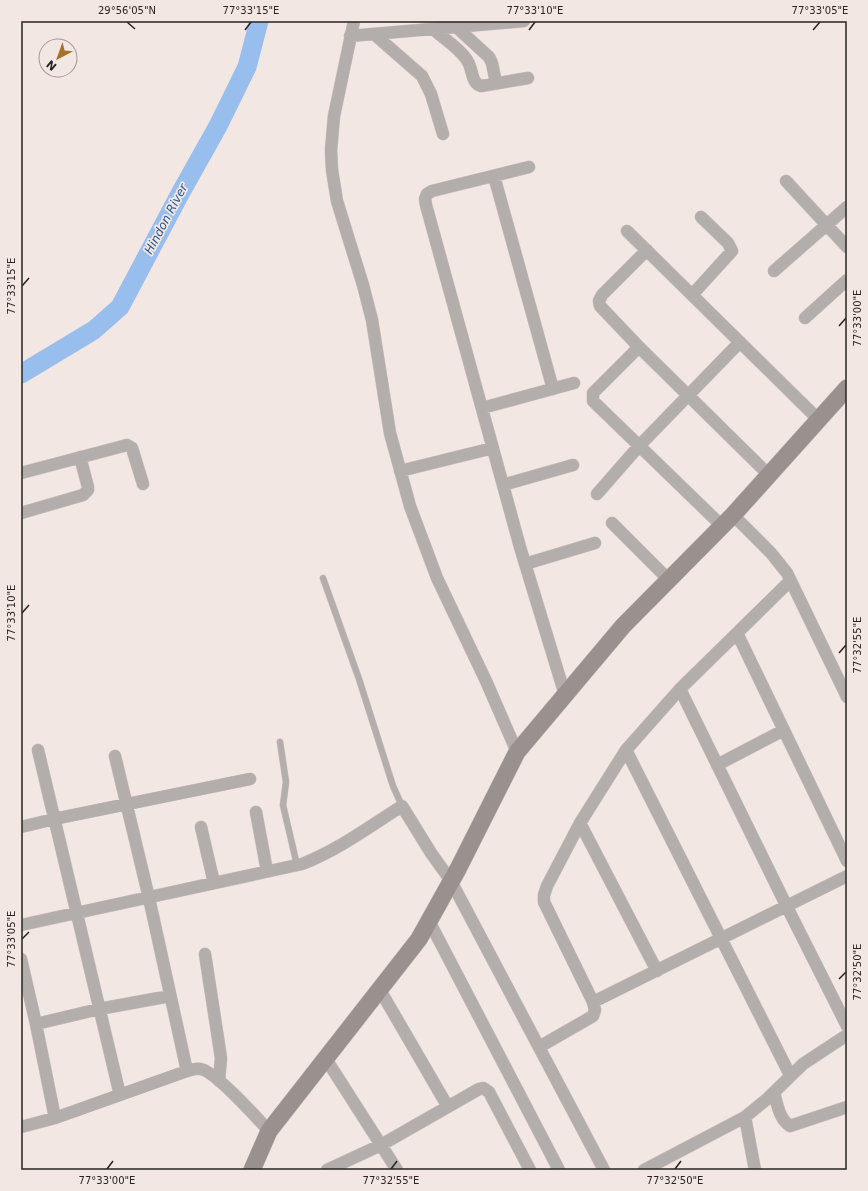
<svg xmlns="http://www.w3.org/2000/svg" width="868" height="1191" font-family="'DejaVu Sans',sans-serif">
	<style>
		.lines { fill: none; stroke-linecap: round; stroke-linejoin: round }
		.river { stroke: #98beed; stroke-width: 19 }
		.lane-casing { stroke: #cec4c0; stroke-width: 7 }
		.street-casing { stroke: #cec4c0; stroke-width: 13 }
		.secondary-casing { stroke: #cec4c0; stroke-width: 18 }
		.lane { stroke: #b3aeac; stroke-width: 6 }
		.street { stroke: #b3aeac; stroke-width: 12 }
		.secondary { stroke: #98918e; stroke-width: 17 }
		.ticks { fill: none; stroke: #282422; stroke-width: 1.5 }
		.labels { text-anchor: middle; stroke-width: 3.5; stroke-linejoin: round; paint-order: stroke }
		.water-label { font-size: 12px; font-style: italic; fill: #255690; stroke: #f3e7e3 }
		.neatline { fill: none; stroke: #282422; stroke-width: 1.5 }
		.ticks-label { font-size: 10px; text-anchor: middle; fill: #282422 }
	</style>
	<rect width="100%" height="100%" fill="#f3e7e3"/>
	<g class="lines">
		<path class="river" d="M21 374 94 330 120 307 181 192 218 126 247 67 259 21"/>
		<defs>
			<path id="lane" d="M323 578 359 679 393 786 402 806
				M280 742 286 782 283 805 297 865"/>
			<path id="street" d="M354 21 334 116 331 150 332 170 337 201 363 285 372 320 390 433 410 506 437 578 486 681 517 752
				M453 24 489 57 492 63 496 83
				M433 29C443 38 462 50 468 62 473 70 471 83 481 86L528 78
				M374 34 422 76 431 94 443 134
				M350 36 524 21
				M529 167 432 191 427 194 425 199 426 205 520 547 565 695
				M494 176 553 389
				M786 181 847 247
				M627 231 819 420
				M647 250 602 295 599 301 600 306 639 347 769 475
				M774 271 847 207
				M692 295 732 251 728 243 701 217
				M805 318 847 280
				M639 347 593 393V401L722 526
				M482 408 574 383
				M400 471 493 448
				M21 473 127 445 132 448 143 484
				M503 485 573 465
				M597 494 639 446 740 342
				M21 513 83 495 88 490V487L80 457
				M733 515 771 553 787 573 847 697
				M612 523 669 580
				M525 564 595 543
				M737 633 847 861
				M680 689 786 905 847 1026
				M38 750 120 1095
				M626 750 790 1075
				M115 756 149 898 187 1071
				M717 765 784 730
				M256 812 267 871
				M580 823 657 971
				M21 827 54 819 250 779
				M201 827 214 883
				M429 921 559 1170
				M21 925 302 864C338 850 369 827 402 806L431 853 451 881 604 1170
				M205 954 221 1058 219 1081
				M21 959 36 1024 55 1118 187 1071C191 1070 196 1068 200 1069 214 1070 257 1118 269 1131
				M380 990 448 1107
				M593 1002 544 902V895L547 886 580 823 626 750 680 689 790 581
				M36 1024 99 1009 170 996
				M539 1047 593 1016 595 1010 593 1002 847 876
				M326 1059 397 1170
				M774 1092C777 1103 779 1119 790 1126L847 1107
				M745 1117 755 1170
				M21 1127 55 1118
				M327 1170 381 1145 479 1089 483 1088 489 1092 530 1170
				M644 1170 745 1117 767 1099 803 1064 847 1035"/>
			<path id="secondary" d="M252 1170 269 1131 419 939 458 869 517 752 623 626 733 515 847 388"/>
		</defs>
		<use href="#lane" class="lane-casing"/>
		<use href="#street" class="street-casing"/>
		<use href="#secondary" class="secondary-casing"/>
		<use href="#lane" class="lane"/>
		<use href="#street" class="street"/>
		<use href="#secondary" class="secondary"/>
	</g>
	<path class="ticks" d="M127 22 135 29M245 30 251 22M529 30 535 22M813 30 820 22M22 286 29 278M839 326 846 318M22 613 29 605M839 653 846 645M22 939 29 932M839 979 846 972M107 1169 113 1161M391 1169 397 1161M675 1169 681 1161"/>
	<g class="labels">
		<g class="water-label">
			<text transform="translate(166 219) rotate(-62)" y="4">Hindon River</text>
		</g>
	</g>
	<rect width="868" height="1191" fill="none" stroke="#f3e7e3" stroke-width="44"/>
	<g transform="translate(58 58) rotate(221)"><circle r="19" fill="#f3e7e3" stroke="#a29996"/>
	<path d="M0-3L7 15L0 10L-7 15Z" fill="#a57229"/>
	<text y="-6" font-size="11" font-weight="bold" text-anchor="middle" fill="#282422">N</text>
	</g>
	<rect x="22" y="22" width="824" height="1147" class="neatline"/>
	<g class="ticks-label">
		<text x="127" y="14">29°56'05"N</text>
		<text x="251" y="14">77°33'15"E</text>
		<text x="535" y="14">77°33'10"E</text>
		<text x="820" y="14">77°33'05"E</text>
		<text transform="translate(11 286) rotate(-90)" y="4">77°33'15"E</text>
		<text transform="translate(857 318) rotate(-90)" y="4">77°33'00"E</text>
		<text transform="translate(11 613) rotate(-90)" y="4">77°33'10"E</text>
		<text transform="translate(857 645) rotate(-90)" y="4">77°32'55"E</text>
		<text transform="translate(11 939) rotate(-90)" y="4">77°33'05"E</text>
		<text transform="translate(857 972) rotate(-90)" y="4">77°32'50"E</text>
		<text x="107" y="1184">77°33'00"E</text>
		<text x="391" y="1184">77°32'55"E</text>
		<text x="675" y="1184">77°32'50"E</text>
	</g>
</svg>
